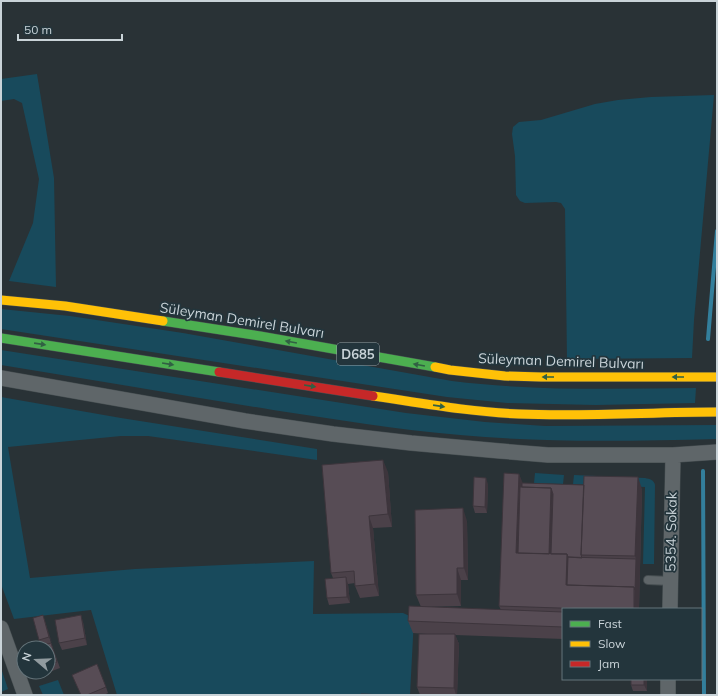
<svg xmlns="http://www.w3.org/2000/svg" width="718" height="696" font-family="Mulish,sans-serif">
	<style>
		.green { fill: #184a5c }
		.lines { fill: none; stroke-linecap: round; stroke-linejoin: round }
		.stream { stroke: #337f9c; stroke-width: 4 }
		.lane-casing { stroke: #464e51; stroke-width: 10 }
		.street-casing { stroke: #464e51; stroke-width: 16 }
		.fast-casing { stroke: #464e51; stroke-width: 10 }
		.slow-casing { stroke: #464e51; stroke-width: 10 }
		.jam-casing { stroke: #464e51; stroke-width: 10 }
		.lane { stroke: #5f6669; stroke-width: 8 }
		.street { stroke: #5f6669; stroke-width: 15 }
		.fast { stroke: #4caf50; stroke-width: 9 }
		.slow { stroke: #ffc107; stroke-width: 9 }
		.jam { stroke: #c62828; stroke-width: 9 }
		.wall { fill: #4b4149 }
		.shaded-wall { fill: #3d353c }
		.building { fill: #574c55; stroke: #3d353c }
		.oneway { fill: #316043 }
		.labels { text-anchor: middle; stroke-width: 3.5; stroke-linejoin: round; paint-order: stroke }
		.shield { fill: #23353c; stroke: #97a4a9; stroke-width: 1 }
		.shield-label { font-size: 13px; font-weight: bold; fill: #c9d3d8 }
		.street-label { font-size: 14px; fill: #c9d3d8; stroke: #23353c }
	</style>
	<rect width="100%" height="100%" fill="#293236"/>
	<path class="green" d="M37 74 54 178 56 287 9 281 33 223 39 179 22 103 14 99 1 101V79Z
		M714 95 694 320 692 358 567 359 565 209 561 203 556 202 525 203 520 201 516 195 515 156 512 134 513 127 519 122 541 120 595 104 618 100 651 97Z
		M1 309 70 316 183 333 452 381C533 391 614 389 696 388L695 403 596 405 507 403 447 397 1 329Z
		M1 350 406 413 485 422 545 426 717 425V439C631 441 545 443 460 435 397 430 335 419 273 410 182 395 92 380 1 365Z
		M1 397 121 418 317 449V460L148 436H121L8 447 30 578 135 569 314 561 313 614 403 613 414 618 410 695H117L91 610 14 619 1 584Z
		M535 473 564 475 563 484 534 483Z
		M574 475 645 478C650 479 654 480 655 485L654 564H643L645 487 573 484Z
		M1 668 8 689 1 692Z
		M58 680 64 695H43L39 686Z"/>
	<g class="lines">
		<path class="stream" d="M708 339 717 231
			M703 471 704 695"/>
		<defs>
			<path id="lane" d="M648 580 670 581"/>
			<path id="street" d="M1 378 245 421 333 434 411 443 500 451 548 455H673L717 452
				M670 609 673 455
				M1 628 25 695
				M668 695V679"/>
			<path id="fast" d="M163 321 260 336 435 367
				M1 338 219 372"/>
			<path id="slow" d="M1 300 65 306 163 321
				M435 367 450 370 505 376 541 377H717
				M373 396C421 403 470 412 519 414 585 417 651 412 717 412"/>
			<path id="jam" d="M219 372 373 396"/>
		</defs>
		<use href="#lane" class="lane-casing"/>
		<use href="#street" class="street-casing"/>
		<use href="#fast" class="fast-casing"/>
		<use href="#slow" class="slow-casing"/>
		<use href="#jam" class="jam-casing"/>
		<use href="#lane" class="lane"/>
		<use href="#street" class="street"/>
		<use href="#fast" class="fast"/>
		<use href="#slow" class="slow"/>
		<use href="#jam" class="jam"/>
	</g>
	<path class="wall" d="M388 472 392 527 373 528 379 596 360 598 355 586V583L348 584 350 603 329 605 327 598 333 578 331 573Z
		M519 474 522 483 642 489 639 609H563V639L455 635 459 644 457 695H420L417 687 427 634 413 633 408 621 421 607 416 595 467 521 468 580H461V606L422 607 501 610 499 606Z
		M488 484 487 513H475L473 506Z
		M43 615 51 643 60 668 52 671 49 662 48 663V648L41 646 39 640Z
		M83 622 87 645 62 650 59 643Z
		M72 675 106 687 108 693 104 695H81Z
		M647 679V691H633L631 685Z"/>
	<path class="shaded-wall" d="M383 460 388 472 392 527 388 514Z
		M519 474 524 486 521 556 516 553Z
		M638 477 642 489 639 609H634L636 559 635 556Z
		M486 478 488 484 487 513 485 507Z
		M551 488 554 497 552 563 548 557Z
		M463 508 467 521 468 580 464 568Z
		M369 516 373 528 379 596 375 584Z
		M567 554 572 566 571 588 566 585Z
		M457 568 461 580V606L457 594Z
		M346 577 348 584 350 603 347 597Z
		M43 615 45 621 52 643 49 637Z
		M81 615 83 622 87 645 85 638Z
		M455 634 459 644 457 695H456L454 688Z
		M644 679H647V691L644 685Z"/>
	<path class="building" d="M383 460 388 514 369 516 375 584 355 586 354 571 331 573 322 465Z
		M504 473 519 474 516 553 567 554 566 585 634 587V609H589L499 606Z
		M584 476 638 477 635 556 581 555Z
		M474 477 486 478 485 507 473 506Z
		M522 483 584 485 581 555 582 558 568 557 567 554H551L553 494 551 488 522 487Z
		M520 487 551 488 549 554 518 553Z
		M463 508 464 568H457V594L416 595 415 510Z
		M568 557 636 559 635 590 634 587 567 585Z
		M346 577 347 597 327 598 325 579Z
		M409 606 563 612V627L408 621Z
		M43 615 49 637 39 640 33 618Z
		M81 615 85 638 59 643 55 620Z
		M419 634H455L454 688 417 687Z
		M51 643 57 662 50 664 48 659V648H38V647Z
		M97 664 106 687 87 695H81L72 675Z
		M631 679H644V685H631Z
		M361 694 386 695H361Z"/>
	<defs><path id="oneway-solid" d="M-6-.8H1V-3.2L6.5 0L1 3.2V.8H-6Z"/></defs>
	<g class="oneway">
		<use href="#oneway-solid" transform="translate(291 342) rotate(-170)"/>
		<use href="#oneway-solid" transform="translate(40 344) rotate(8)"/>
		<use href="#oneway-solid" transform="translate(168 364) rotate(9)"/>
		<use href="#oneway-solid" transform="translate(419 365) rotate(-170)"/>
		<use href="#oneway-solid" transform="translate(548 377) rotate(-180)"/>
		<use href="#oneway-solid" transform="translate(678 377) rotate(180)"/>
		<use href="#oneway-solid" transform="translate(310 386) rotate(9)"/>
		<use href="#oneway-solid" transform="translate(439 406) rotate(8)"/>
	</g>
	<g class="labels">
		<rect class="shield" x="337" y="343" width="42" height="22" rx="3"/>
		<g class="shield-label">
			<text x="358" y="359">D685</text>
		</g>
		<g class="street-label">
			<text transform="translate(242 320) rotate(9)" y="5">Süleyman Demirel Bulvarı</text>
			<text transform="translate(561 361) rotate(2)" y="5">Süleyman Demirel Bulvarı</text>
			<text transform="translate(671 532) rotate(-89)" y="5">5354. Sokak</text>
		</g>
	</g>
	<rect width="718" height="696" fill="none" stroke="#c9d3d8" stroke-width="4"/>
	<rect x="562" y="608" width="140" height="72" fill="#23353c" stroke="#65747a"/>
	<rect x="570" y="621" width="20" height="6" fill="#4caf50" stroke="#65747a"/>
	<text x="598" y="628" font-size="12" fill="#c9d3d8">Fast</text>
	<rect x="570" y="641" width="20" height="6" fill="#ffc107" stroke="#65747a"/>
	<text x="598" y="648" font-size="12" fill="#c9d3d8">Slow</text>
	<rect x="570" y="661" width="20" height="6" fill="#c62828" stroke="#65747a"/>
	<text x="598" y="668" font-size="12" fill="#c9d3d8">Jam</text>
	<g transform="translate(36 660) rotate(289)"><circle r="19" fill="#23353c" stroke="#65747a"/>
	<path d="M0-3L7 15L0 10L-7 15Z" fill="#919b9f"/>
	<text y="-6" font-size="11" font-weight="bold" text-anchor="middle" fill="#c9d3d8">N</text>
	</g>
	<path d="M18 34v6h104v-6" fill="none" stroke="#c9d3d8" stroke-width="2"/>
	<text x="24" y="34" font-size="12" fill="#c9d3d8" stroke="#23353c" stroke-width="3" paint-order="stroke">50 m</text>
</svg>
